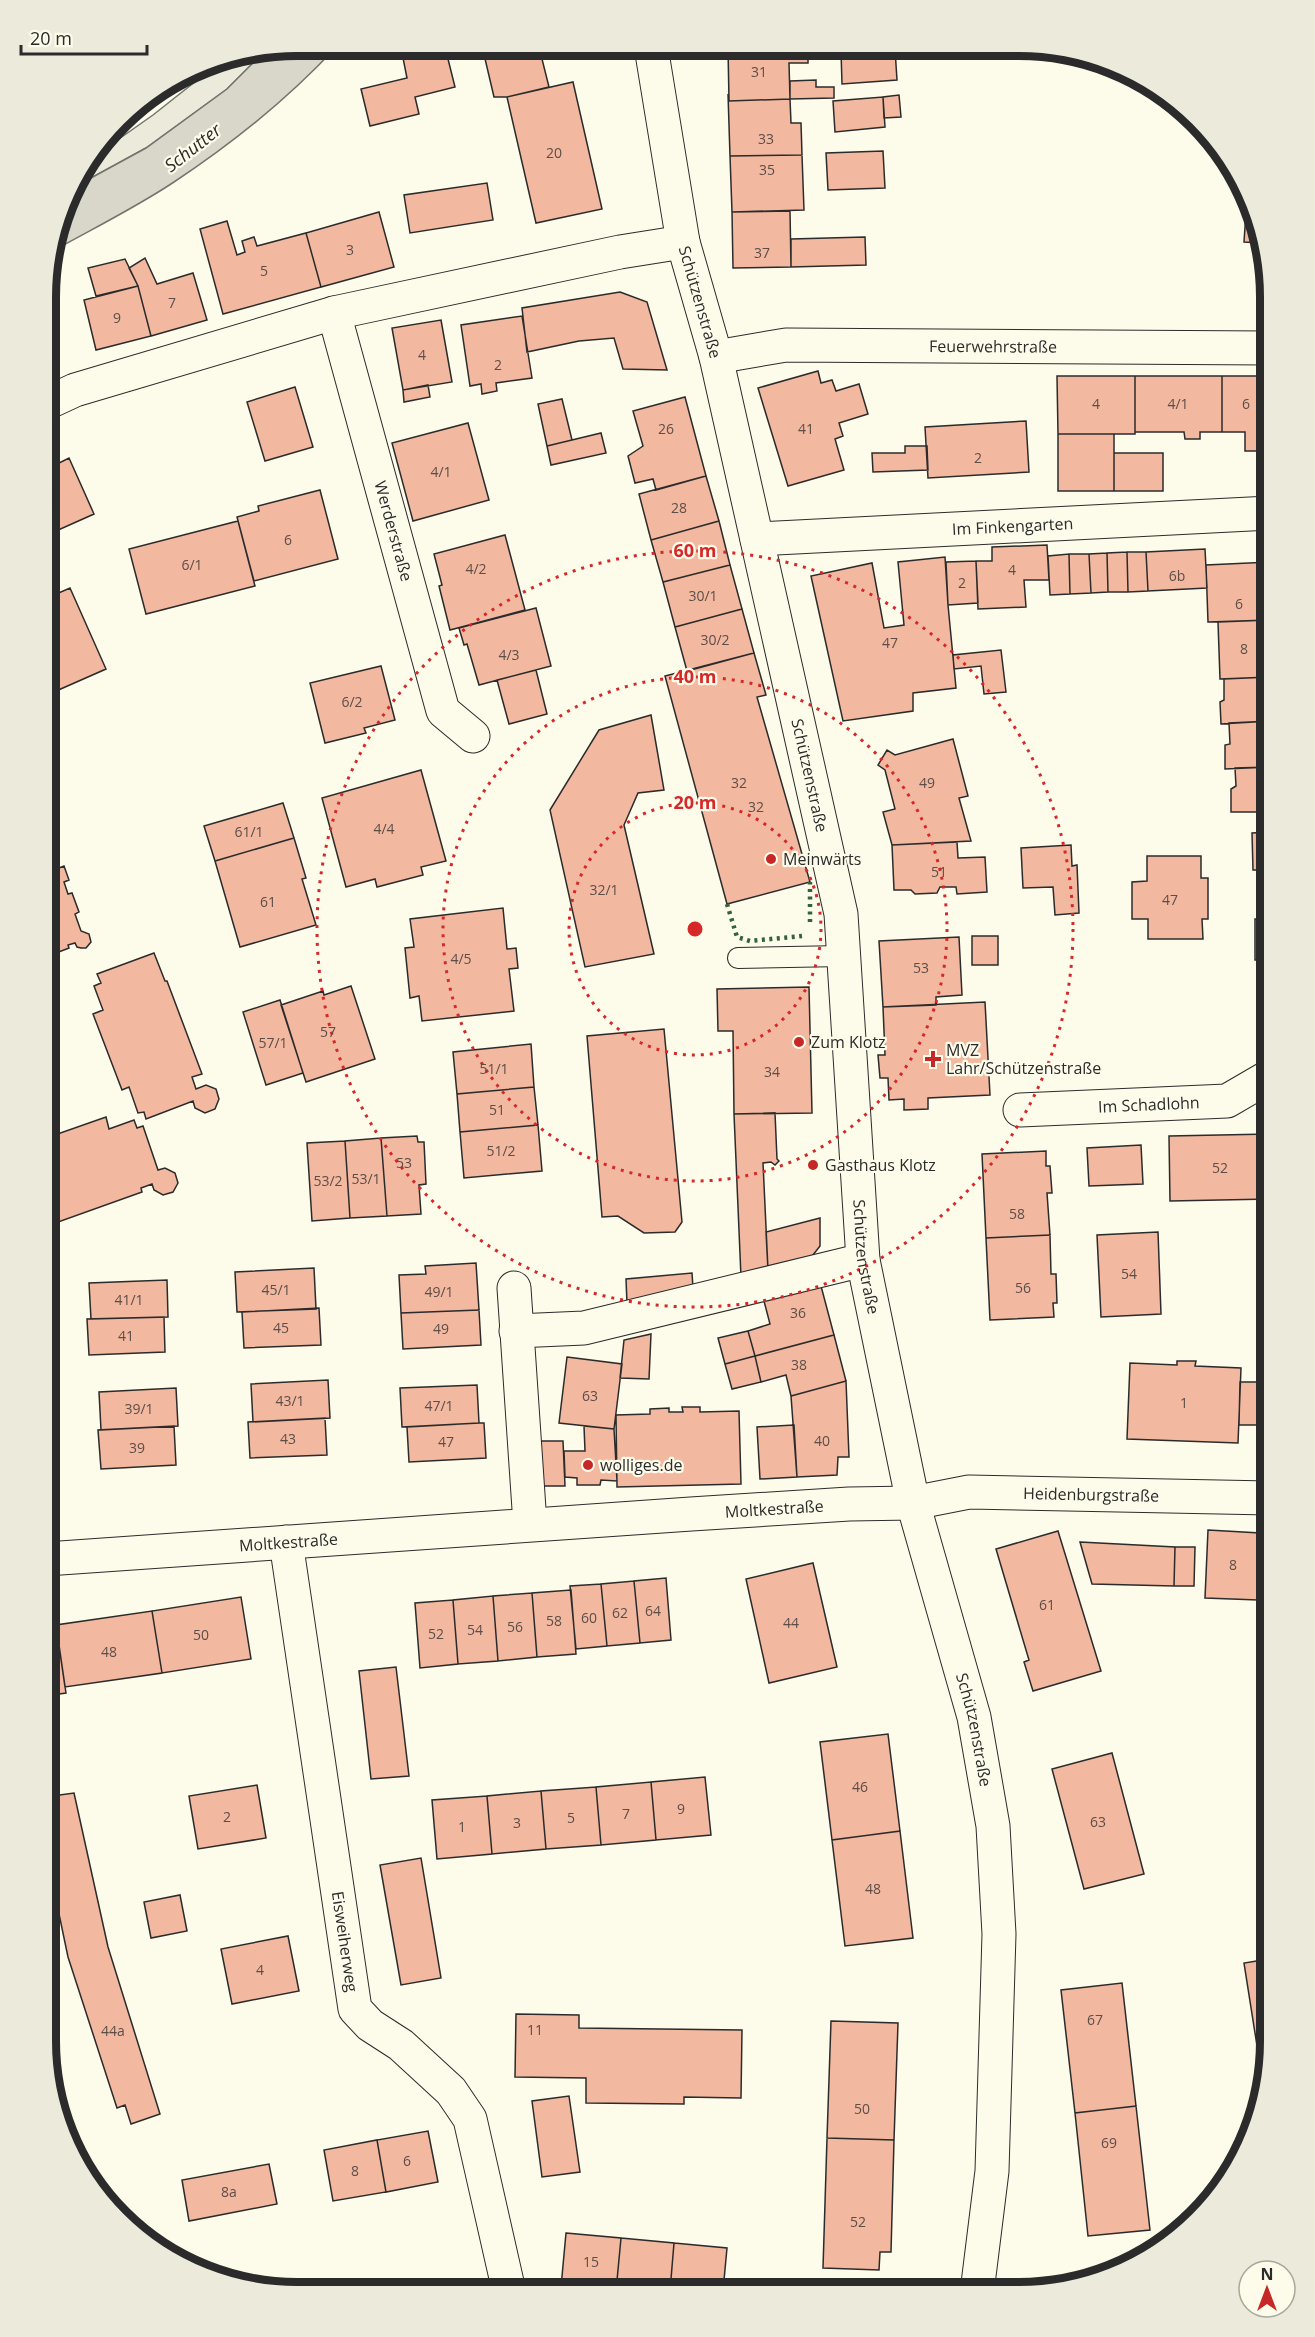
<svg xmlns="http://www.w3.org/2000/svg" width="1315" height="2337" font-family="'Open Sans',sans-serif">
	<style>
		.green { fill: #ecebdb; stroke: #74746e; stroke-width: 1.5 }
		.water { fill: #d8d7c9; stroke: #74746e; stroke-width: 1.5 }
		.building { fill: #f2b8a0; stroke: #2b2b2b; stroke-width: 1.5 }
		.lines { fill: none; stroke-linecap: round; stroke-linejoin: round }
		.lane-casing { stroke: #2b2b2b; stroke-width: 22 }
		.street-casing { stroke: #2b2b2b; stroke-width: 35 }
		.lane { stroke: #fdfbea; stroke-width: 20 }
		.street { stroke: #fdfbea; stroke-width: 33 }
		.hedge { stroke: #34623c; stroke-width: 4.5; stroke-dasharray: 3 4.5; stroke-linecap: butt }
		.ring { fill: none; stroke: #d62828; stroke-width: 3; stroke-dasharray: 3 6 }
		.poi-dot { fill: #c62828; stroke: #fdfbea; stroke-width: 2 }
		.labels { text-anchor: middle; stroke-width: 4.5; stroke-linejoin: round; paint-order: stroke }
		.number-label { font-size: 14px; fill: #5d4e48 }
		.street-label { font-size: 16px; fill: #2b2b2b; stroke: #fdfbea }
		.poi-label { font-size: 16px; fill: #2b2b2b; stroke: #fdfbea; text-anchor: start }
		.water-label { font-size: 18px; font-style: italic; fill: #2b2b2b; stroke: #fdfbea }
		.rim { fill: none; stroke: #2b2b2b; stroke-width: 8 }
		.centre { fill: #d62828; stroke: #fdfbea; stroke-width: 3 }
		.ring-label { font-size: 18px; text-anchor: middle; font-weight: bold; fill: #d62828; stroke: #fdfbea; stroke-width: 4.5; stroke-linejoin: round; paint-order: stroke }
	</style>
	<rect width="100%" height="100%" fill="#fdfbea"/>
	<path class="green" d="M265 51 227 89 146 148 69 190 71 185 92 158 153 115 224 59Z"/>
	<path class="water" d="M296 45H338C290 97 233 143 174 182 135 208 92 229 51 252L69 190 146 148 227 89 265 51Z"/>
	<path class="building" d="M482 46 539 47 549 87 507 97H494Z
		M445 47 455 87 415 97 419 114 370 126 361 89 407 78 403 58Z
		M728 48H800V51L808 50V63H789L790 99 729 101Z
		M895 49 897 80 842 84 841 51Z
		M816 80V87H834V98L790 99V81Z
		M573 82 602 209 536 223 507 97Z
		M728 94 729 101 790 99 791 123H801L802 155 730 156Z
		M899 95 901 117 884 118 883 97Z
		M883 97 885 127 835 132 833 101Z
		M883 151 885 188 828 190 826 153Z
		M802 155 804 210 732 212 730 156Z
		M487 183 493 220 410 233 404 195Z
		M1247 197 1257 215 1261 243 1244 242Z
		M790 211 791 267 733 268 732 212Z
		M379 212 394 267 321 287 306 233Z
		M227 221 237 255 245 252 242 241 254 237 257 246 306 233 321 287 223 314 200 229Z
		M865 237 866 265 791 267V239Z
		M145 258 157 284 193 273 207 320 151 336 138 286 129 268Z
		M125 259 138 286 96 296 88 268Z
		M138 286 151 336 96 350 84 300Z
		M620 292 647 302 667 370 623 369 614 338 579 341 527 352 522 308Z
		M522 316 532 378 496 383 497 391 482 394 481 384 470 386 461 325Z
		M441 320 452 382 403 390 392 328Z
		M818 371 821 383 832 380 836 391 859 384 868 414 839 423 843 436 835 439 844 470 788 486 758 388Z
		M1057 376H1135V434H1058Z
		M1135 376H1222V432H1200V439H1185L1184 432H1135Z
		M1222 376H1270L1269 451H1245V432H1222Z
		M428 385 430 397 404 402 403 390Z
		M295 387 313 447 265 461 247 402Z
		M685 397 706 476 656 490 653 479 635 483 628 456 643 446 633 411Z
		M562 399 572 440 547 446 538 404Z
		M1026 421 1029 472 928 478 925 427Z
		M468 423 489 500 413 521 392 443Z
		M601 433 606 453 551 465 547 446Z
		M1058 434H1114V491H1058Z
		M905 446H927L928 470 873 472 872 453H905Z
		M1114 453H1163V491H1114Z
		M69 458 94 514 56 531 47 512V469Z
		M706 476 719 521 651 540 639 494Z
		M320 490 338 559 254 581 237 517 259 511 258 506Z
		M238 521 255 586 146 614 129 549Z
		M719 521 730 565 663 582 651 540Z
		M505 535 525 610 450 630 439 586 442 585 434 554Z
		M1047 545 1049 580H1024L1026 607 978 609 976 561H992V547Z
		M1205 549 1207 588 1148 591 1146 552Z
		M1127 552 1128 592H1108L1107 553Z
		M1127 552H1146L1148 591 1128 592Z
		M1107 553 1108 592 1091 593 1089 554Z
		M1069 554 1070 594 1050 595 1048 556Z
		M1069 554H1089L1091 593 1070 594Z
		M945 557 948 605 956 688 913 693V711L843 721 811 576 872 563 884 628 904 625 898 562Z
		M976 561 978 603 948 605 946 562Z
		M1270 562V620L1208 622 1206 565Z
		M730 565 742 609 675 627 663 582Z
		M70 588 106 669 47 695V598Z
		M536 608 551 666 479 685 467 644 464 645 459 628Z
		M742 609 754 653 687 671 675 627Z
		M1270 620V677L1220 679 1218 622Z
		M1001 650 1006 692 984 694 981 666 954 669 953 655Z
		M754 653 766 695 757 697 810 882 727 904 665 676Z
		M381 666 395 720 364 728 366 733 325 743 310 683Z
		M536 670 547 714 509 724 497 680Z
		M1270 677V721L1221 724 1220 702 1224 700V679Z
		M651 715 664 790 638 793 624 825 654 954 585 967 550 810 599 730Z
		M1270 721V767L1225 769V745L1230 744 1229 723Z
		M953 739 968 796 959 798 971 841 892 845 883 812 895 809 885 770 878 765 887 750 895 755Z
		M1270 767V815L1264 816 1258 812H1231V789L1236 786 1235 768Z
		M421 770 446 861 421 867 423 875 377 887 375 879 346 887 322 798Z
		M283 803 294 838 215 861 204 826Z
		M1270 832V870H1253L1252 833Z
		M294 838 306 878 302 879 316 925 240 947 215 861Z
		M957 842 958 858 985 857 987 892 957 894 956 887H940L937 893 915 894 911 890H894L892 845Z
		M1071 845 1072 866 1077 865 1079 913 1055 915 1053 887 1023 888 1021 848Z
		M1147 856H1201V878H1208V919H1202L1203 939H1148V919H1132V882L1147 881Z
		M64 866 69 880 64 882 68 894 72 893 79 912 75 914 81 931 89 934 91 942 86 948H81L77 947 75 943 68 945 69 948 46 957V873Z
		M503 908 507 949 516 948 518 968 509 969 514 1011 422 1021 419 996 410 998 405 948 414 947 410 919Z
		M1255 919H1270V960H1255Z
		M972 936H998V965H972Z
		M959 937 962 995 936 997V1005L883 1007 879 941Z
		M154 953 165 981H167L202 1074 192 1077 196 1089 206 1085 216 1089 219 1099 215 1109 205 1113 195 1108 193 1101 146 1119 144 1112 138 1113 129 1087 122 1090 93 1014 103 1010 94 986 101 983 97 974Z
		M351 986 375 1059 306 1082 281 1005 323 991 324 995Z
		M809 987 812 1113 734 1114 733 1031H718L717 989Z
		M280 1000 303 1073 266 1085 243 1012Z
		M985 1002 990 1095 928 1098V1109L904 1110V1099L889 1100 888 1078H880L878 1055H885L883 1007Z
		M664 1029 682 1222 675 1232 644 1233 618 1216 602 1217 587 1036Z
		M531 1044 534 1087 457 1094 453 1052Z
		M534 1087 538 1125 460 1132 457 1094Z
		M775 1113 777 1159 779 1161 775 1165 771 1162 763 1163 768 1270 741 1277 734 1114Z
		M106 1117 109 1129 134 1120 137 1128 143 1126 158 1170 165 1168 175 1173 178 1183 173 1192 163 1195 154 1190 152 1184 141 1188 142 1192 47 1226 46 1138Z
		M538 1125 542 1171 464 1178 460 1132Z
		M1270 1134V1199L1170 1201 1169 1136Z
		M417 1136 418 1142H424L426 1184 419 1185 421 1214 387 1216 381 1138Z
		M381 1138 387 1216 350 1218 345 1141Z
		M345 1141 350 1218 312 1221 307 1143Z
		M1141 1145 1143 1184 1089 1186 1087 1148Z
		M1046 1151V1166H1050L1052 1193H1047L1050 1235 986 1238 982 1154Z
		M820 1218V1246L809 1260 768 1270 766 1232Z
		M1158 1232 1161 1314 1101 1317 1097 1235Z
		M1050 1235 1051 1274H1056L1057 1303H1053L1054 1317 990 1320 986 1238Z
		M476 1263 479 1310 401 1313 399 1275 426 1274 425 1266Z
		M314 1268 316 1309 237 1312 235 1272Z
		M692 1273 693 1288 627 1304 626 1279Z
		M167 1280 168 1317 91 1319 89 1283Z
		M821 1286 834 1335 755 1356 748 1331 770 1324 764 1301Z
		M319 1308 321 1345 244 1348 242 1312Z
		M479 1310 481 1345 403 1349 401 1313Z
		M164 1317 165 1352 89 1355 87 1319Z
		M748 1331 755 1356 725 1364 718 1338Z
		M651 1334 649 1379 620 1378 624 1340Z
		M834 1335 846 1381 791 1396 786 1375 761 1382 755 1356Z
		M755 1356 761 1382 732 1389 725 1364Z
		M567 1357 622 1364 614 1429 559 1423Z
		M1177 1361H1196L1195 1366 1241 1368 1238 1443 1127 1439 1130 1363 1177 1365Z
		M328 1380 330 1418 253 1422 251 1384Z
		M846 1381 849 1457H838L837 1475 797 1477 791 1396Z
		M1240 1382H1260L1259 1407H1264V1425H1239Z
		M477 1385 479 1423 402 1427 400 1388Z
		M176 1388 178 1426 101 1430 99 1392Z
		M682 1407H700V1412L739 1411 741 1484 617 1487 616 1415 650 1414V1409L669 1408V1412H683Z
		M325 1418 327 1455 250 1458 248 1422Z
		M479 1423H484L486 1458 409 1462 407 1427Z
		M794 1425 797 1477 760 1479 757 1427Z
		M174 1426 176 1465 101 1469 98 1430Z
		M584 1426 614 1429 617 1481 601 1480 600 1485H577V1478L565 1477 564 1451H585Z
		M541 1441H563L565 1486H542Z
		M1208 1530 1260 1533 1258 1600 1205 1598Z
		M1058 1531 1101 1671 1033 1691 1024 1662 1029 1660 996 1549Z
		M1080 1542 1175 1547 1174 1586 1092 1584Z
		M1175 1547H1195L1194 1586H1174Z
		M813 1563 837 1667 769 1683 746 1579Z
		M666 1578 671 1640 640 1643 634 1581Z
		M634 1581 640 1643 607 1646 601 1584Z
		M601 1584 607 1646 576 1649 570 1586Z
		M571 1590 576 1654 537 1657 532 1593Z
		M532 1593 537 1657 498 1661 493 1596Z
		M493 1596 498 1661 458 1664 453 1600Z
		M241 1597 251 1659 162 1673 152 1611Z
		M453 1600 458 1664 420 1668 415 1603Z
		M152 1611 162 1673 65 1687 56 1625Z
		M57 1631 66 1693 45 1696V1633Z
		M396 1667 409 1776 371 1779 359 1671Z
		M888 1734 900 1831 832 1840 820 1742Z
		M1112 1753 1144 1874 1084 1889 1052 1769Z
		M705 1777 711 1835 656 1840 651 1782Z
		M651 1782 656 1840 601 1845 596 1787Z
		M257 1785 266 1838 198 1849 189 1796Z
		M596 1787 601 1845 546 1849 541 1791Z
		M541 1791 546 1849 492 1854 487 1796Z
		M74 1793 108 1947 160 2114 131 2124 125 2105 117 2108 68 1957 45 1847V1797Z
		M487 1796 492 1854 437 1859 432 1800Z
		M900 1831 913 1938 845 1946 832 1840Z
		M421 1858 441 1978 401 1985 380 1865Z
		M180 1895 187 1931 151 1938 144 1902Z
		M288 1936 299 1991 232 2004 221 1949Z
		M1269 1959V2057L1263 2084 1244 1963Z
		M1122 1983 1136 2106 1075 2113 1061 1990Z
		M516 2014 579 2015V2028L742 2030 741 2098 684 2097V2104L586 2103V2078L515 2077Z
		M831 2021 898 2023 894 2140 827 2138Z
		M569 2096 580 2172 542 2177 532 2101Z
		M1136 2106 1150 2230 1088 2236 1075 2113Z
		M428 2131 438 2182 386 2192 377 2140Z
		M827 2138 894 2140 891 2252H880L879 2270 823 2268Z
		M377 2140 386 2192 333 2201 324 2150Z
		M269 2164 277 2204 189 2221 182 2180Z
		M566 2233 621 2238 616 2291 561 2287Z
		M621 2238 674 2243 670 2291H616Z
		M674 2243 727 2248 723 2291H670Z"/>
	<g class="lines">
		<defs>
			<path id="lane" d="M738 958 843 956"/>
			<g id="street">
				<path id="s1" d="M651 47 683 242 716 357 841 914 863 1260 913 1503 974 1717 993 1826 999 1934 992 2171 977 2292"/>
				<path id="s2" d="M334 313 443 711 473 736"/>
				<path id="s3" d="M716 357 786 345 1270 348"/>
				<path d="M47 403 75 390 334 313 620 252 683 242"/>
				<path id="s4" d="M757 539 1270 513"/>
				<path id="s5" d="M1020 1110 1227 1101 1270 1076"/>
				<path d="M514 1288 530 1524"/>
				<path d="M516 1331 584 1328 863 1260"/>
				<path id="s6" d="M286 1542 355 2009 370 2025 401 2045 451 2091 470 2119 509 2291"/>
				<path id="s7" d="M46 1559 691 1514 849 1504 913 1503 969 1492 1270 1498"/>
			</g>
		</defs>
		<use href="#lane" class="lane-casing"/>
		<use href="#street" class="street-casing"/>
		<use href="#lane" class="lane"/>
		<use href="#street" class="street"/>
		<path class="hedge" d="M727 904 737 937 750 941 802 936
			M810 922V882"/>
	</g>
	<g class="ring">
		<circle cx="695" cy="929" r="126"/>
		<circle cx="695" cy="929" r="252"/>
		<circle cx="695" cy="929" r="378"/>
	</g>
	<g class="poi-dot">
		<circle cx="771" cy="859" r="6"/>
		<circle cx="799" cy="1042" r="6"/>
		<path d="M930 1050h6v6h6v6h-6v6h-6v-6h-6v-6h6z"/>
		<circle cx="813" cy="1165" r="6"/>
		<circle cx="588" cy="1465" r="6"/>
	</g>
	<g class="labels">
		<g class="number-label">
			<text x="759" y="77">31</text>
			<text x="766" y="144">33</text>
			<text x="554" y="158">20</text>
			<text x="767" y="175">35</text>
			<text x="350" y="255">3</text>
			<text x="762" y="258">37</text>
			<text x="264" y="276">5</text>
			<text x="172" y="308">7</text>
			<text x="117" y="323">9</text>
			<text x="422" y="360">4</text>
			<text x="498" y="370">2</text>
			<text x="1096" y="409">4</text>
			<text x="1178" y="409">4/1</text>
			<text x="1246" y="409">6</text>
			<text x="666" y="434">26</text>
			<text x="806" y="434">41</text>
			<text x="978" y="463">2</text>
			<text x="441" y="477">4/1</text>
			<text x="679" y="513">28</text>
			<text x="288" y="545">6</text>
			<text x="192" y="570">6/1</text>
			<text x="476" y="574">4/2</text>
			<text x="1012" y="575">4</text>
			<text x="1177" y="581">6b</text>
			<text x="962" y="588">2</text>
			<text x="703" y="601">30/1</text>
			<text x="1239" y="609">6</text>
			<text x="715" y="645">30/2</text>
			<text x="890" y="648">47</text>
			<text x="1244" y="654">8</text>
			<text x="509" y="660">4/3</text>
			<text x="352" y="707">6/2</text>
			<text x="739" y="788">32</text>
			<text x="927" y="788">49</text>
			<text x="756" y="812">32</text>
			<text x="384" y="834">4/4</text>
			<text x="249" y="837">61/1</text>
			<text x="939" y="877">51</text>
			<text x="604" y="895">32/1</text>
			<text x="1170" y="905">47</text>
			<text x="268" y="907">61</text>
			<text x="461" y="964">4/5</text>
			<text x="921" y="973">53</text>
			<text x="328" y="1037">57</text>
			<text x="273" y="1048">57/1</text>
			<text x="494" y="1074">51/1</text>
			<text x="772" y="1077">34</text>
			<text x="497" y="1115">51</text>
			<text x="501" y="1156">51/2</text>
			<text x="404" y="1168">53</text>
			<text x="1220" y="1173">52</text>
			<text x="366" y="1184">53/1</text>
			<text x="328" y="1186">53/2</text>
			<text x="1017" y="1219">58</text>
			<text x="1129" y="1279">54</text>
			<text x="1023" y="1293">56</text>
			<text x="276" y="1295">45/1</text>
			<text x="439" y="1297">49/1</text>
			<text x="129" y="1305">41/1</text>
			<text x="798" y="1318">36</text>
			<text x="281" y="1333">45</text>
			<text x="441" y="1334">49</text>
			<text x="126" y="1341">41</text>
			<text x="799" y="1370">38</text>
			<text x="590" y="1401">63</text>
			<text x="290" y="1406">43/1</text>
			<text x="1184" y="1408">1</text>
			<text x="439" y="1411">47/1</text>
			<text x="139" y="1414">39/1</text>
			<text x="288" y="1444">43</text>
			<text x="822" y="1446">40</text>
			<text x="446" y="1447">47</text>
			<text x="137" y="1453">39</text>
			<text x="1233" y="1570">8</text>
			<text x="1047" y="1610">61</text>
			<text x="653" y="1616">64</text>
			<text x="620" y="1618">62</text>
			<text x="589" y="1623">60</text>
			<text x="554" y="1626">58</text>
			<text x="791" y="1628">44</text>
			<text x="515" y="1632">56</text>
			<text x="475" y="1635">54</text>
			<text x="436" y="1639">52</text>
			<text x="201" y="1640">50</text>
			<text x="109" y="1657">48</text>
			<text x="860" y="1792">46</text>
			<text x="681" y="1814">9</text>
			<text x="626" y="1819">7</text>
			<text x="227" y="1822">2</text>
			<text x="571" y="1823">5</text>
			<text x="1098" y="1827">63</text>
			<text x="517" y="1828">3</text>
			<text x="462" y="1832">1</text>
			<text x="873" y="1894">48</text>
			<text x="260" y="1975">4</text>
			<text x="1095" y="2025">67</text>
			<text x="535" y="2035">11</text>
			<text x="113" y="2036">44a</text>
			<text x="862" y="2114">50</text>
			<text x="1109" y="2148">69</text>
			<text x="407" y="2166">6</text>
			<text x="355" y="2176">8</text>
			<text x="229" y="2197">8a</text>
			<text x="858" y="2227">52</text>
			<text x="591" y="2267">15</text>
		</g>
		<g class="street-label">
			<text dy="6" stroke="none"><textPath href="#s1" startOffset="260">Schützenstraße</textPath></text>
			<text dy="6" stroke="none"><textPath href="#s3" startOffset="278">Feuerwehrstraße</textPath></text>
			<text dy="6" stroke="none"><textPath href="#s4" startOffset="256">Im Finkengarten</textPath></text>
			<text dy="6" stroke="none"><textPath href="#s2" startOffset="226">Werderstraße</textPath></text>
			<text dy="6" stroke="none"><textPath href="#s1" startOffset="746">Schützenstraße</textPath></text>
			<text dy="6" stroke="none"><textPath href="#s5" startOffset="129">Im Schadlohn</textPath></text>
			<text dy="6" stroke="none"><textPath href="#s1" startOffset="1232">Schützenstraße</textPath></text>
			<text dy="6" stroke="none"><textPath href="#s7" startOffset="1048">Heidenburgstraße</textPath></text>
			<text dy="6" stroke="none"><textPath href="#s7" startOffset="730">Moltkestraße</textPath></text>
			<text dy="6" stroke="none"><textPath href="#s7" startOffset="243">Moltkestraße</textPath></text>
			<text dy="6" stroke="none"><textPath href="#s1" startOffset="1718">Schützenstraße</textPath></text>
			<text dy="6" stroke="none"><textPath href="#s6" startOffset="404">Eisweiherweg</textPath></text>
		</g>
		<g class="poi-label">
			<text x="783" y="865">Meinwärts</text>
			<text x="811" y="1048">Zum Klotz</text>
			<text x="946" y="1056">MVZ<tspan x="946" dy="18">Lahr/Schützenstraße</tspan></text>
			<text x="825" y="1171">Gasthaus Klotz</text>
			<text x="600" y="1471">wolliges.de</text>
		</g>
		<g class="water-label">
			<text transform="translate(193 148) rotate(-38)" y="6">Schutter</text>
		</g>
	</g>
	<path d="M0 0H1315V2337H0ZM297 56H1019A241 241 0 0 1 1260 297V2041A241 241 0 0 1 1019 2282H297A241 241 0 0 1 56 2041V297A241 241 0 0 1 297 56Z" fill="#eceadb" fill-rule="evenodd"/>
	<path class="rim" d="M297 56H1019A241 241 0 0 1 1260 297V2041A241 241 0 0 1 1019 2282H297A241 241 0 0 1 56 2041V297A241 241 0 0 1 297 56Z"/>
	<circle cx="695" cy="929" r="9" class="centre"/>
	<g class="ring-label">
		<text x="695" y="557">60 m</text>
		<text x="695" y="683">40 m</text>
		<text x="695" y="809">20 m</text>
	</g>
	<g transform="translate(1267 2289)"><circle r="28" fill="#fdfbea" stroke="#a9a89e" stroke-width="1.5"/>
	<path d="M0-4.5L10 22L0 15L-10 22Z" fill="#c62828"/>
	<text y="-9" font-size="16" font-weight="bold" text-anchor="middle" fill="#2b2b2b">N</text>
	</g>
	<path d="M21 45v9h126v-9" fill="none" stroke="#2b2b2b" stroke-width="3"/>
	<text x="30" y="45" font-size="18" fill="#2b2b2b" stroke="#fdfbea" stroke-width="4.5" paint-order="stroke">20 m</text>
</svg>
